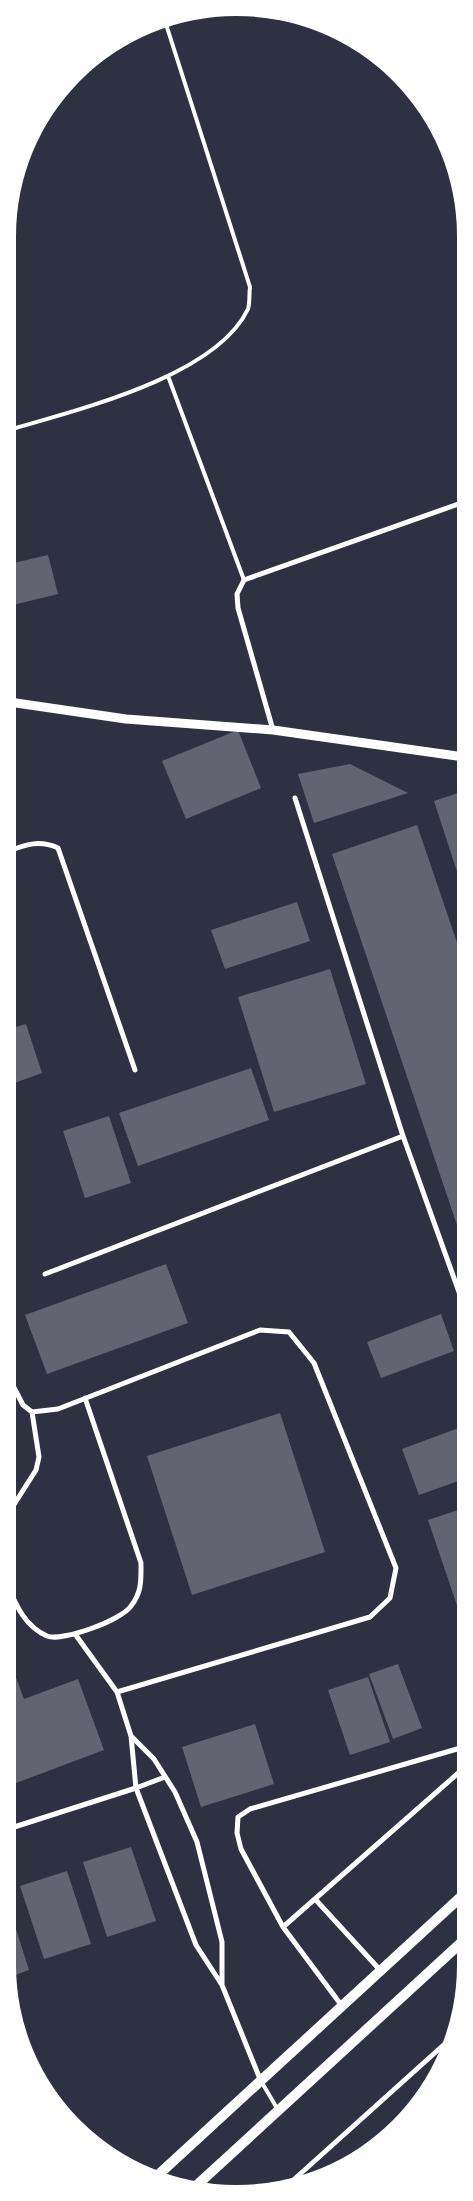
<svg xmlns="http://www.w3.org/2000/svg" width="473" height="2201" font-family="'PT Sans',sans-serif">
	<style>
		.building { fill: #626471 }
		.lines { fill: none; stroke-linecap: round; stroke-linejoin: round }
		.service { stroke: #fff; stroke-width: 4 }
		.minor { stroke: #fff; stroke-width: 5 }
		.tertiary { stroke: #fff; stroke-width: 9 }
		.secondary { stroke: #fff; stroke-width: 10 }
	</style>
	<rect width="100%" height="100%" fill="#2d3142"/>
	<path class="building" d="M48 555 58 594 9 606V564Z
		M238 730 261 788 186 819 162 761Z
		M350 764 408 793 314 823 298 774Z
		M464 791V890H463L434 801Z
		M417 825 464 963V1226L458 1228 332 854Z
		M297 902 310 941 225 969 211 930Z
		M330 969 366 1084 274 1112 238 997Z
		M26 1024 42 1073 9 1085V1029Z
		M251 1068 269 1120 138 1166 119 1113Z
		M109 1116 131 1183 85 1198 63 1131Z
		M166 1264 188 1323 47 1374 25 1315Z
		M441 1314 454 1351 381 1378 367 1342Z
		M280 1413 325 1552 192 1595 147 1456Z
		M464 1426V1479L419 1495 402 1449Z
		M464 1508V1623H463L428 1520Z
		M8 1656 24 1699 78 1679 104 1750 8 1786Z
		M398 1664 422 1728 393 1739 369 1674Z
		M368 1677 390 1742 350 1755 328 1690Z
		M255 1724 274 1784 201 1807 182 1747Z
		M131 1847 156 1921 107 1937 83 1862Z
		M67 1871 91 1944 44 1959 20 1886Z
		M8 1904 29 1970 10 1977 8 1964Z"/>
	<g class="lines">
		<path class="service" d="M168 376 244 580
			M9 430C76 410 216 377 248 309 250 303 249 294 250 287L165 21
			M261 2081 278 2110"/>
		<path class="minor" d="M273 730 238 608 237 594 244 580 464 502
			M295 798 403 1136 464 1306
			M9 851C27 844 40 840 58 848L135 1070
			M45 1274 403 1136
			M8 1514 36 1470 39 1457 32 1412
			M8 1586C16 1606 26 1627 47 1636 62 1642 122 1620 131 1606 142 1592 141 1580 141 1563L85 1398
			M75 1634 117 1692
			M131 1736 154 1759 175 1792 197 1842 222 1942V1985
			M165 1777 136 1788 196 1945 222 1985 260 2079
			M8 1829 136 1788 131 1736 117 1692 370 1617 390 1598 396 1568 314 1363 289 1332 260 1330 58 1409 32 1412 23 1405 8 1376
			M315 1899 380 1970
			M283 1927 464 1768
			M342 2006 283 1927 241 1849 237 1833 238 1817 250 1809 464 1747
			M289 2184 448 2041"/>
		<path class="tertiary" d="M9 702 126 719 273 730 464 757"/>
		<path class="secondary" d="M157 2176 464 1894
			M196 2186 464 1940"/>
	</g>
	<path d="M0 0H473V2201H0ZM236 16H237A220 220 0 0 1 457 236V1965A220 220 0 0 1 237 2185H236A220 220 0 0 1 16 1965V236A220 220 0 0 1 236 16Z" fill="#fff" fill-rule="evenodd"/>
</svg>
